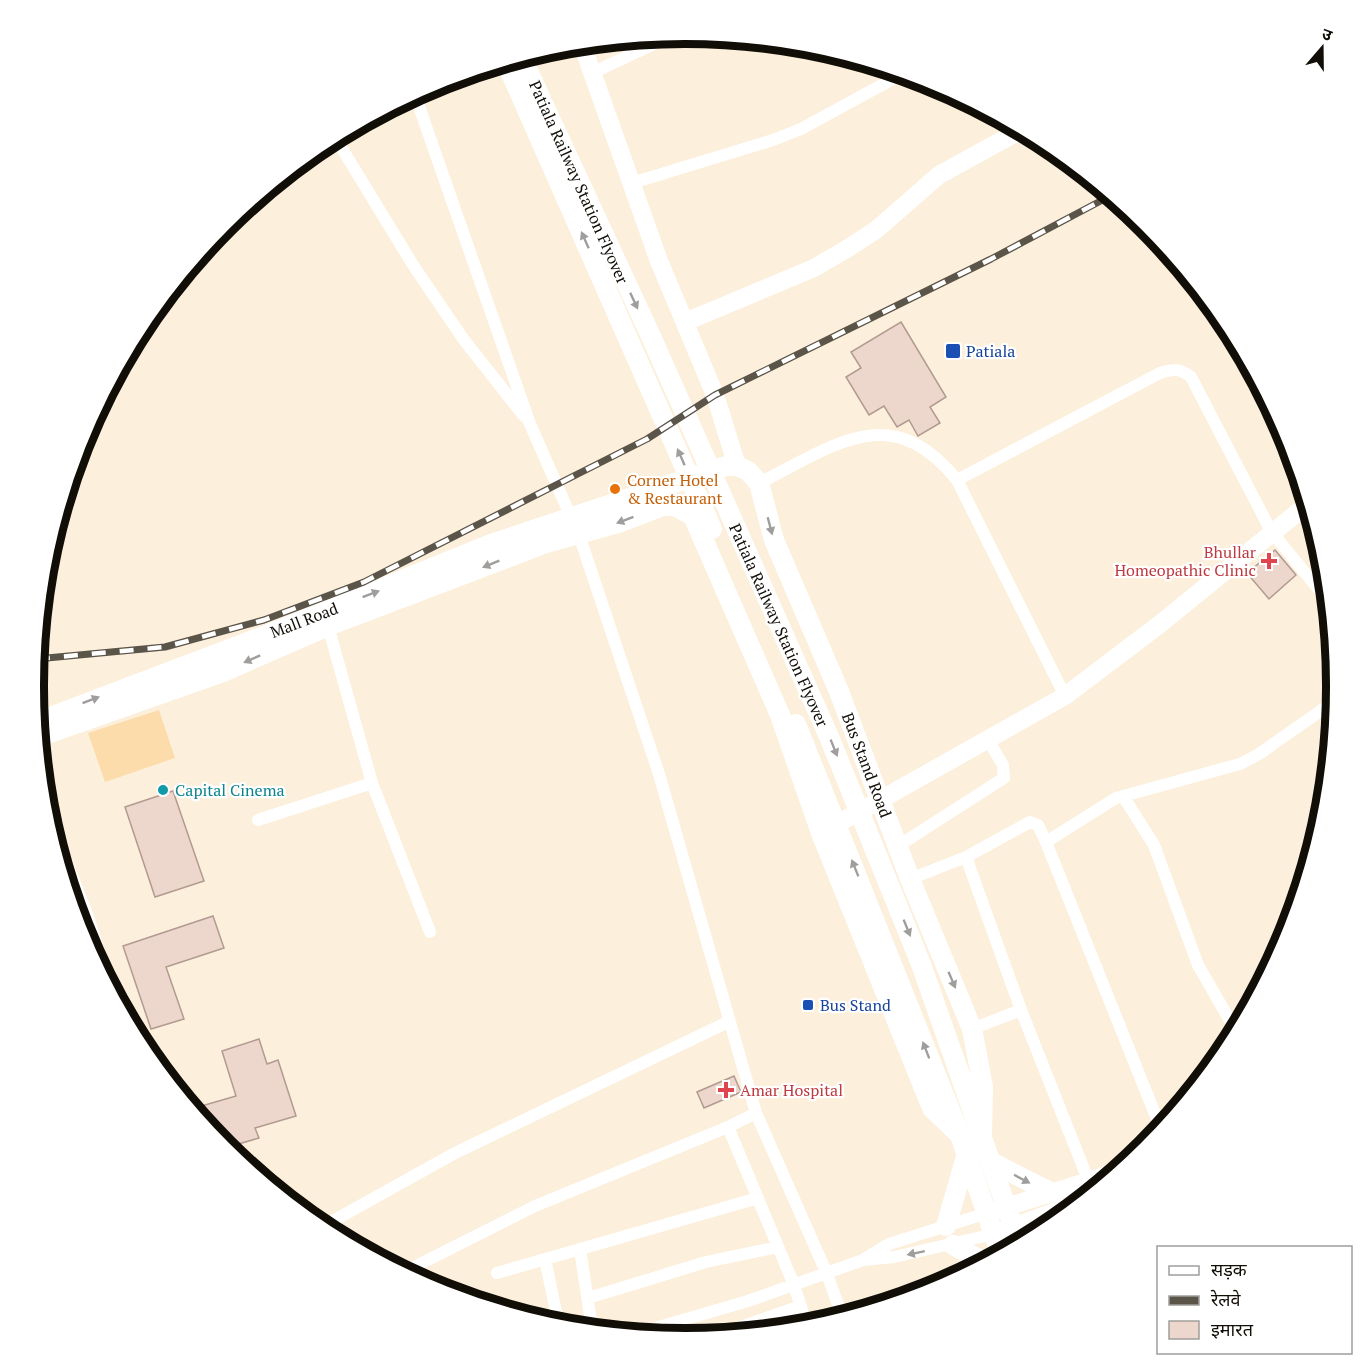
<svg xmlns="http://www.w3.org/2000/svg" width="1370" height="1372" font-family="'PT Serif','Noto Sans Devanagari',serif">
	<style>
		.green { fill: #fddcac }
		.building { fill: #edd6cc; stroke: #b19b91; stroke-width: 1.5 }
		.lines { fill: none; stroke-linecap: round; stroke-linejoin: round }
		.street { stroke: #fff; stroke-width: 12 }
		.secondary { stroke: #fff; stroke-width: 18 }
		.primary { stroke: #fff; stroke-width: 20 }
		.rail-casing { stroke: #5a5449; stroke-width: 7 }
		.rail { stroke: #fff; stroke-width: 4.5; stroke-dasharray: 14; stroke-linecap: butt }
		.oneway { fill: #a09e9c }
		.transit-dot { fill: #1a4fb4; stroke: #fff; stroke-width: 2 }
		.food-dot { fill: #e8710a; stroke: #fff; stroke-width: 2 }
		.health-dot { fill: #e0444e; stroke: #fff; stroke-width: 2 }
		.culture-dot { fill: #0f9aa8; stroke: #fff; stroke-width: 2 }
		.labels { text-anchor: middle; stroke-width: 4.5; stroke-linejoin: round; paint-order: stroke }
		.street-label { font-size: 16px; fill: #110d07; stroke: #fff }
		.transit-label { font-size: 16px; fill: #164399; stroke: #fff; text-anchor: start }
		.food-label { font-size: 16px; fill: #c56008; stroke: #fff; text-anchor: start }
		.health-label { font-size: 16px; fill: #be3a42; stroke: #fff; text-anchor: end }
		.culture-label { font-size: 16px; fill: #0d838f; stroke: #fff; text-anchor: start }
		.rim { fill: none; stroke: #110d07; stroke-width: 8 }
	</style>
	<rect width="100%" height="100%" fill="#fcefdb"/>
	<path class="green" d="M159 710 175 758 105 782 88 733Z"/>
	<path class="building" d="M901 322 946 397 930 407 940 423 918 436 909 420 897 427 884 406 869 415 846 377 861 368 851 352Z
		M1275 550 1296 575 1269 599 1247 573Z
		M173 791 204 881 155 897 125 807Z
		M213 916 224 948 166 967 184 1019 151 1029 123 946Z
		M259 1039 267 1064 278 1060 296 1116 255 1128 259 1138 225 1148 202 1120 198 1107 236 1096 222 1051Z
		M734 1076 741 1092 704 1108 697 1092Z"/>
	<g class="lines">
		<path class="street" d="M592 73 673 35
			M415 95 530 424 571 517
			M335 137 413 265 464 340 524 416
			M632 183 773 140 801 129 902 74
			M957 480 1065 696
			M759 483C834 446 891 398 957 480L1160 373C1173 369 1180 368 1191 377L1271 531 1329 602
			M579 535 659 774 756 1113
			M328 626 372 783 430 932
			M1123 796 1154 845 1198 965 1236 1031
			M258 820 372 783
			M1046 842 1161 1129
			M898 846 1004 778 1003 765 988 740
			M966 857 1021 1010 1089 1182
			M910 879 966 857 1030 822 1038 825 1046 842 1116 798 1240 764 1259 754 1336 700
			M972 1029 1021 1010
			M728 1127 794 1285 807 1326
			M322 1227 455 1153 728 1022
			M580 1249 592 1329
			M866 1258 889 1244 987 1213
			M545 1259 559 1326
			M404 1272 535 1206 728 1127 756 1113 827 1274 842 1316
			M497 1273 758 1198
			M588 1298 706 1262 778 1247
			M773 1316 777 1329
			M638 1333 748 1301 863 1260 894 1257 994 1234
			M717 1335 801 1306"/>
		<path class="secondary" d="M582 44 659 261 715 395 737 466
			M685 322 814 268 845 250 876 230 939 175 1021 130
			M45 812 49 824
			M823 832 1065 696 1160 624 1308 504
			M53 836 85 917 102 971
			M994 1211 1114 1173
			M994 1234 1076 1204"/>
		<path class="primary" d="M522 58 649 332 830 739 921 964 1019 1243
			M506 62 712 529
			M37 722 261 637 491 544 726 466H737L748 471 759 483 774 540 838 689 910 879 972 1029 983 1087 982 1137
			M796 724 960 1135 1000 1253
			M38 737 223 672 328 626 546 543 621 522 663 506H675L693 516 780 715 821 833 932 1108 960 1135
			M991 1162 1054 1194
			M946 1226 966 1157
			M1042 1231 1052 1214
			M953 1245 984 1262"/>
		<defs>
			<path id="rail" d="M36 659 165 647 264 620 364 582 647 439 715 395 991 259 1110 196"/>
		</defs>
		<use href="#rail" class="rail-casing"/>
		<use href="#rail" class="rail"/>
	</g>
	<defs><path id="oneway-solid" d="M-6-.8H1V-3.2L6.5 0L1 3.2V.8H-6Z" transform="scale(1.5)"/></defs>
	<g class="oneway">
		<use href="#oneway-solid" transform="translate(585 240) rotate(-114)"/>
		<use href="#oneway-solid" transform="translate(634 301) rotate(65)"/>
		<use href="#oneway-solid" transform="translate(681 457) rotate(-114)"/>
		<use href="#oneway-solid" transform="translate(625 520) rotate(159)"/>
		<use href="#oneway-solid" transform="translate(770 526) rotate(75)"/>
		<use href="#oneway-solid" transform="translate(491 564) rotate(158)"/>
		<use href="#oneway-solid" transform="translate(371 594) rotate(-21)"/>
		<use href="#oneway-solid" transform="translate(252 659) rotate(156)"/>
		<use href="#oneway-solid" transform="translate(91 700) rotate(-21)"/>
		<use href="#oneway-solid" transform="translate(834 748) rotate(68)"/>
		<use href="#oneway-solid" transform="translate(855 868) rotate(-112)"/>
		<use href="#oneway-solid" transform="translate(907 928) rotate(68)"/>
		<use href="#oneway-solid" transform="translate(952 980) rotate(67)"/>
		<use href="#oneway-solid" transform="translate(926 1050) rotate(-111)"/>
		<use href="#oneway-solid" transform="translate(1022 1179) rotate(28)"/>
		<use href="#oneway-solid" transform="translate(916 1253) rotate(168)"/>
	</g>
	<g class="transit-dot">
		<rect x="945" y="343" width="16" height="16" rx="3"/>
		<rect x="802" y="999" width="12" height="12" rx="3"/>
	</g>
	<circle class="food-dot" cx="615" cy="489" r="6"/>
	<g class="health-dot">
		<path d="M1266 552h6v6h6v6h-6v6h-6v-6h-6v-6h6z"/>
		<path d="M723 1081h6v6h6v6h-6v6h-6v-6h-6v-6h6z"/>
	</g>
	<circle class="culture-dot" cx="163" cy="790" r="6"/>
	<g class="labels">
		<g class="street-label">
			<text transform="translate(579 182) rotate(66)" y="6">Patiala Railway Station Flyover</text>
			<text transform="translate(304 620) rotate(-21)" y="6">Mall Road</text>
			<text transform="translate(779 625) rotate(66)" y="6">Patiala Railway Station Flyover</text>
			<text transform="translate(867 765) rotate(69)" y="6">Bus Stand Road</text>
		</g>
		<g class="transit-label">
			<text x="966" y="357">Patiala</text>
			<text x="820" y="1011">Bus Stand</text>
		</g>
		<g class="food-label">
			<text x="627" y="486">Corner Hotel<tspan x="627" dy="18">&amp; Restaurant</tspan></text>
		</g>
		<g class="health-label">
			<text x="1256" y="558">Bhullar<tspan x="1256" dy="18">Homeopathic Clinic</tspan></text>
			<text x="740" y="1096" text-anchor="start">Amar Hospital</text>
		</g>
		<g class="culture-label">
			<text x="175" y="796">Capital Cinema</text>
		</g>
	</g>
	<path d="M0 0H1370V1372H0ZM685 44H685A641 641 0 0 1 1326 685V687A641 641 0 0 1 685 1328H685A641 641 0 0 1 44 687V685A641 641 0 0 1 685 44Z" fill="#fff" fill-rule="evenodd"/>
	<path class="rim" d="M685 44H685A641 641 0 0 1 1326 685V687A641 641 0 0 1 685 1328H685A641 641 0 0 1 44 687V685A641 641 0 0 1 685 44Z"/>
	<rect x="1157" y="1246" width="195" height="108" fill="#ffffff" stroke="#a09e9c" stroke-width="1.5"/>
	<rect x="1169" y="1266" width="30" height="9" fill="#ffffff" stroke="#a09e9c" stroke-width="1.5"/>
	<text x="1211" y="1276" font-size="18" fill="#110d07">सड़क</text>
	<rect x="1169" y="1296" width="30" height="9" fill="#5a5449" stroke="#a09e9c" stroke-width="1.5"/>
	<text x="1211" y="1306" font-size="18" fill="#110d07">रेलवे</text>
	<rect x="1169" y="1321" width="30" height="18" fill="#edd6cc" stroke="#a09e9c" stroke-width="1.5"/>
	<text x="1211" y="1336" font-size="18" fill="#110d07">इमारत</text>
	<g transform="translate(1322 48) rotate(20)" stroke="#ffffff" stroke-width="4.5" paint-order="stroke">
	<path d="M0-4.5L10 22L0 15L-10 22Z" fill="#110d07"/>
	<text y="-9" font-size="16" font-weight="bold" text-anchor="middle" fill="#110d07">उ</text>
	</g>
</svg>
